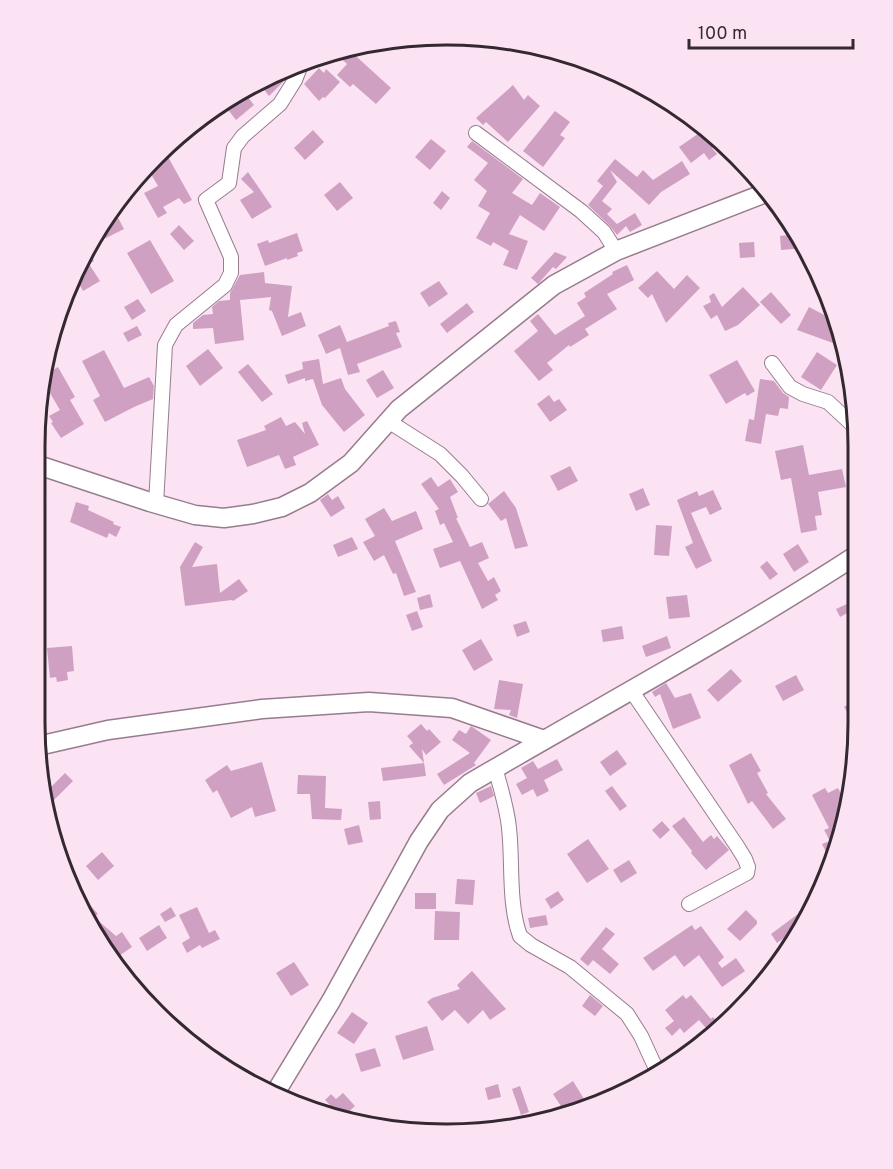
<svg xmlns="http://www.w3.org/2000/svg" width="893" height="1169" font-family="Overpass,sans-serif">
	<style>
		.building { fill: #d0a0c2 }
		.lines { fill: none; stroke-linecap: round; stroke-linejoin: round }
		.street-casing { stroke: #977c8e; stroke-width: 16 }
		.secondary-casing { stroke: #977c8e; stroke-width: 21 }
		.street { stroke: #fff; stroke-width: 14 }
		.secondary { stroke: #fff; stroke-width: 18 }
		.rim { fill: none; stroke: #342930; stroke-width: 3 }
	</style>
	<rect width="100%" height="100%" fill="#fbe3f3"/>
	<path class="building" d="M347 48 391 88 376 104 353 84 350 87 337 75 347 64 334 52Z
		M319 68 324 73 326 69 340 82 325 98 323 97 319 101 304 84Z
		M275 73 283 82 269 96 258 82Z
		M513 85 524 100 528 95 540 106 508 142 486 122 483 125 476 118Z
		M243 91 254 105 236 120 222 102Z
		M555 111 570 122 560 135 565 138 543 167 523 151Z
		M705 129 720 142 712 148 717 154 709 160 704 153 691 163 679 147Z
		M313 130 324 142 305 160 294 148Z
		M431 139 446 151 430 170 415 157Z
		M472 141 523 179 512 193 532 205 540 193 560 207 544 231 520 215 509 234 528 241 517 270 503 265 509 251 493 242 491 246 476 238 490 213 478 206 487 191 474 180 488 163 467 147Z
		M167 155 192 200 184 204 179 198 163 207 167 213 158 218 144 193 158 186 148 169Z
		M615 159 637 177 643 170 653 180 682 161 690 174 661 192 649 205 610 170 617 182 602 201 612 209 607 214 617 224 635 213 642 225 630 232 626 226 617 235 610 226 588 205 603 186 597 181Z
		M248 172 272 207 252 219 240 200 254 192 241 179Z
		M340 182 353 198 337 211 324 195Z
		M442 191 450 198 441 210 433 203Z
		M115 212 124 229 88 247 107 216Z
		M179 225 194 241 184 250 170 234Z
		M297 233 303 251 297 253 298 256 287 260V258L265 266 257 244 268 240 269 243Z
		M797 234 804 248 781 250 780 236Z
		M150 240 174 281 151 294 127 253Z
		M754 242 755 257 740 258 739 243Z
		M86 249 94 261 89 264 100 281 83 291 77 280 83 276 77 265Z
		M555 252 567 257 556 269 553 267 538 284 531 278Z
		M627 265 634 280 607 294 617 309 585 329 589 335 570 347 569 345 547 363 553 370 539 381 514 351 538 331 530 321 538 314 555 335 585 316 577 303 586 297 584 293 613 274 612 272Z
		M657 271 674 289 687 275 700 288 666 323 652 294 648 298 638 288Z
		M264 272 265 283 292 286 288 317 301 312 306 326 282 336 272 311 269 310 271 297 240 300 244 340 215 344 213 328 193 329V323L203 315 213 314 212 307 219 301 230 300V293L240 275Z
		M439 281 448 294 429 307 420 293Z
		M743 287 760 305 738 325 725 331 717 315 711 319 703 306 711 302 709 296 714 293 722 307Z
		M771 292 791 315 781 324 760 302Z
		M138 299 146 311 132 320 124 307Z
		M467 303 474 312 447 333 440 324Z
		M809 307 830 318 834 308 844 347 797 330Z
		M396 321 400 332 396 333 402 347 357 364 360 372 348 375 340 348 326 354 318 335 340 325 347 342 389 326 388 323Z
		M137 326 142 335 128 342 123 333Z
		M208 349 223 368 200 386 186 366Z
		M104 350 124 388 149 377 154 386 153 399 134 407 105 422 93 400 100 396 82 361Z
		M817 352 837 365 821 390 801 377Z
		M319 359 323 384 341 378 345 389 365 415 344 432 322 405 313 379 305 381V378L288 384 285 375 303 369 302 362Z
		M737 360 755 391 747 396 745 393 726 404 709 375Z
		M248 364 273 394 262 402 238 372Z
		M58 367 75 397 70 400 84 424 61 438 51 423 53 422 49 416 60 410 47 388 50 386 44 375Z
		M383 370 394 388 377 398 366 380Z
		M760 379 774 381 783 393 789 397 788 409 780 408 778 416 766 414 761 444 745 441 749 419 754 420Z
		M549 395 554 402 559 399 567 410 550 422 537 404Z
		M281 417 286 426 295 422 305 434 302 423 307 421 319 445 293 457 296 465 285 469 279 455 247 467 237 440 266 430 264 426Z
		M803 445 809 475 842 469 846 487 818 492 822 515 815 516 817 530 801 533 791 478 781 480 775 451Z
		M570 466 578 481 558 491 550 476Z
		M431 477 438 487 450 479 458 492 450 497 458 518H456L470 547 482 542 489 558 478 563 488 581 494 577 501 591 495 595 498 600 482 609 460 561 440 568 433 549 453 542 444 523 440 525 435 511 439 509 421 484Z
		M643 488 650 505 636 511 629 494Z
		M713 490 722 509 710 515 706 507 691 513 712 561 696 569 685 547 693 543 677 500 697 491 699 496Z
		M504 491 516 508 528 546 515 549 506 518 501 521 488 504Z
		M328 494 332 500 338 496 345 508 331 517 320 500Z
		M76 502 89 506 88 510 114 522 113 524 121 527 116 537 109 533 107 538 70 522Z
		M384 508 392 521 416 511 423 529 395 541 416 592 404 596 396 573 393 574 384 555 374 561 363 542 375 536 365 519Z
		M656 525 672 526 669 556 654 555Z
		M352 537 358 549 338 557 333 545Z
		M195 542 203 547 192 567 217 564 220 593 239 579 248 591 233 601 232 600 185 606 180 567Z
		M798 544 809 562 794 572 783 554Z
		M767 561 778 574 770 580 760 567Z
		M430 594 433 607 420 610 417 598Z
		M687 595 690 617 669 619 666 597Z
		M849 603 853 610 840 617 836 609Z
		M417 611 423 627 412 631 406 615Z
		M526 621 530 632 517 637 513 625Z
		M622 626 624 639 603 642 601 630Z
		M667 636 671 648 646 657 642 646Z
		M481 639 493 660 474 671 462 650Z
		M72 646 74 671 67 672 68 680 57 682 56 677 50 678 47 648Z
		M731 669 742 681 718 702 707 690Z
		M796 675 804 690 783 701 775 686Z
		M499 680 523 684 517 718 509 715 511 710 494 709Z
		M666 683 675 698 691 693 701 718 673 729 660 694 655 697 652 692Z
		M855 700V725L844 707Z
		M421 724 427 731 429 729 441 742 426 755 422 749 426 776 383 781 381 768 424 763 409 746 413 743 407 736Z
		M471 726 491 740 474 763 476 765 444 785 437 774 470 753 452 740 459 730 466 734Z
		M617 750 627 764 610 776 600 762Z
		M751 753 761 771 757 773 768 793 766 794 786 819 773 829 752 801 748 804 729 765Z
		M557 759 563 770 544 780 549 791 537 797 533 789 522 795 516 784 527 778 521 768 533 761 538 769Z
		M262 762 276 811 255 817 252 807 231 818 217 790 213 793 205 780 227 765 231 771Z
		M65 773 73 781 46 808 44 794Z
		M298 775 326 776 325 808 342 809 341 820 312 819 310 794H297Z
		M491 786 494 796 480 803 476 793Z
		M612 786 627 806 620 811 605 791Z
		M825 788 828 793 838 788 848 808 837 855 832 864 822 844 830 841 824 830 829 828 812 795Z
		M380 801 381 819 370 820 368 802Z
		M684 817 703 842 711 835 714 839 717 836 729 850 706 870 691 853 692 851 672 826Z
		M662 821 670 830 660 839 652 830Z
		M359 825 363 842 348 845 344 829Z
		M588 839 609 869 587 883 567 854Z
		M102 852 114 866 98 880 86 866Z
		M629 860 637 873 621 883 613 870Z
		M457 879 475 880 473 905 455 904Z
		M74 887 98 914 94 917 116 936 122 932 132 947 116 958 100 934 97 938 90 929 73 888Z
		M558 891 564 900 551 909 545 899Z
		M415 893H436V909H415Z
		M171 907 176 916 165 922 160 914Z
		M197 907 209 933 215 930 220 939 202 948 200 945 187 953 182 943 190 938 179 915Z
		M746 910 757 921V924L740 941 727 929Z
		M435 911 460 912 459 940H434Z
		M798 914 805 923 777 943 771 934Z
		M546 915 548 925 530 928 528 918Z
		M159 925 167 938 147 951 139 938Z
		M692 925 695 930 701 926 724 957 718 963 722 968 736 958 745 971 722 987 699 955 684 967 675 955 653 971 643 958Z
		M606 927 615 934 602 949 619 964 610 974 593 960 588 966 580 959Z
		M294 962 309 985 291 996 276 973Z
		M472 971 506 1009 490 1020 483 1010 468 1024 455 1010 442 1021 427 1002 432 998 460 989 457 985Z
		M590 995 603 1006 595 1016 582 1006Z
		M683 995 686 999 691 995 711 1019 713 1017 721 1025 711 1034 699 1020 684 1033 680 1028 672 1036 665 1028 674 1021 665 1010Z
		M352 1012 368 1023 354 1044 337 1033Z
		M427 1026 434 1050 403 1060 395 1036Z
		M375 1048 381 1066 361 1072 355 1054Z
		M573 1081 584 1099 564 1111 553 1094Z
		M498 1084 501 1097 488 1100 485 1088Z
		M520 1086 529 1112 521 1115 512 1089Z
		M343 1093 355 1106 342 1118 323 1112 330 1105 325 1100 331 1094 336 1099Z"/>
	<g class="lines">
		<defs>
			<path id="street" d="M476 133 581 211 604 232 616 251
				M772 363 790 387 803 394 828 402 855 427
				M388 421 440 454 462 476 481 499
				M156 504 165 345 176 325 225 285 231 273V257L206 200 229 183 234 148 243 136 280 104 295 80 302 62
				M631 690 737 846 745 859 748 867 747 873 689 904
				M495 768C501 788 507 808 509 828 513 863 508 902 520 936L531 945 570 967 627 1014 641 1036 658 1073"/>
			<path id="secondary" d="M35 464 150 502 195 515 224 518 253 514 282 507 310 493 351 463 399 409 554 285 616 251 768 192
				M38 746 108 730 262 709 369 702 452 708 544 740
				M274 1095 331 1001 419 841 440 810 470 783C598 708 730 637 855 556"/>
		</defs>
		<use href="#street" class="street-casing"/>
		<use href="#secondary" class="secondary-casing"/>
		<use href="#street" class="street"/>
		<use href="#secondary" class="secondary"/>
	</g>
	<path d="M0 0H893V1169H0ZM446 45H447A401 401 0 0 1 848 446V723A401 401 0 0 1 447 1124H446A401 401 0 0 1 45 723V446A401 401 0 0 1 446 45Z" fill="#fbe3f3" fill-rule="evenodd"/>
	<path class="rim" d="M446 45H447A401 401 0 0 1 848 446V723A401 401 0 0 1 447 1124H446A401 401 0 0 1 45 723V446A401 401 0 0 1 446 45Z"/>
	<path d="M689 39v9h164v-9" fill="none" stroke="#342930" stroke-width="3"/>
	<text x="698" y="39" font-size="18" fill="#342930" stroke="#fbe3f3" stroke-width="4.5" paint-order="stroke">100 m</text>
</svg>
